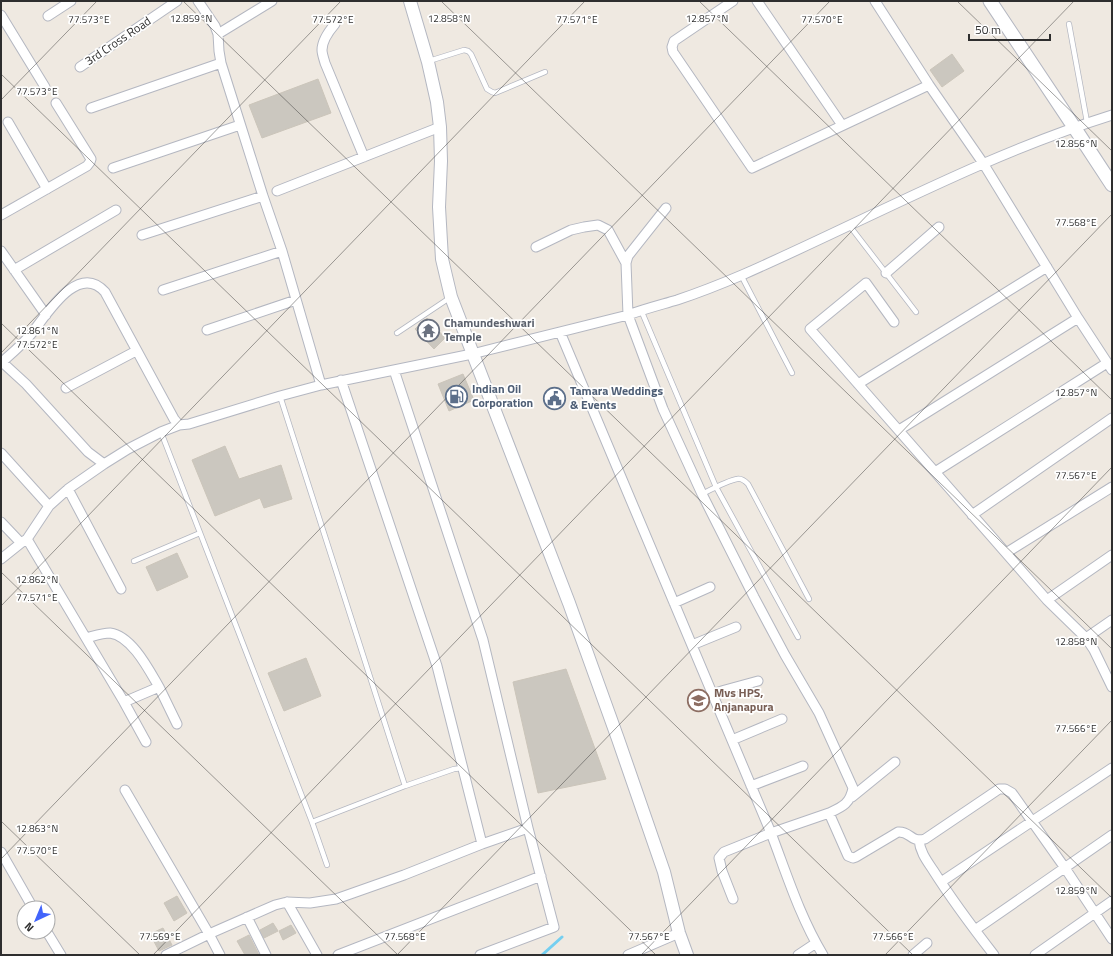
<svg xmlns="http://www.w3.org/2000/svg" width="1113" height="956" font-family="'Titillium Web',sans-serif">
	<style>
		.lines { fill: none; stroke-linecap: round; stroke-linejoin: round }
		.stream { stroke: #75cff0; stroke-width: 3 }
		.building { fill: #cbc7bf; stroke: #cbc5ba }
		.service-casing { stroke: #b4b7c1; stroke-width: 6 }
		.minor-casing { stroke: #b4b7c1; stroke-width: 11 }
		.tertiary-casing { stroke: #b4b7c1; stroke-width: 14 }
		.secondary-casing { stroke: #b4b7c1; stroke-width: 15 }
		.service { stroke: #fff; stroke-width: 4.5 }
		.minor { stroke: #fff; stroke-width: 9 }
		.tertiary { stroke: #fff; stroke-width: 12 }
		.secondary { stroke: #fff; stroke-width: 13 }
		.ticks { fill: none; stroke: #2e2e2e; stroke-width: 1; stroke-opacity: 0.45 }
		.labels { text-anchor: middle; stroke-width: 3.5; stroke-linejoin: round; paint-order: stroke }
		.street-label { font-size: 12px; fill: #2e2e2e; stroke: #fff }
		.worship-label { font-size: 12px; font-weight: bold; fill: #5b616d; stroke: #fff; text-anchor: start }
		.service-label { font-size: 12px; font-weight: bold; fill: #4e5e75; stroke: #fff; text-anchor: start }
		.education-label { font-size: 12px; font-weight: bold; fill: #785e54; stroke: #fff; text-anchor: start }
		.ticks-label { font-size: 10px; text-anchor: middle; fill: #2e2e2e; stroke: #fff; stroke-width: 3.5; stroke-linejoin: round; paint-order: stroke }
	</style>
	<rect width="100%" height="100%" fill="#efe9e1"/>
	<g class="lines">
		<path class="stream" d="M542 955 562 937"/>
	</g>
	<path class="building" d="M952 54 964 71 942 87 930 70Z
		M318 79 331 113 262 138 249 105Z
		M427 318 445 338 434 349 415 329Z
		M463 374 474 400 449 411 438 384Z
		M225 446 239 479 281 465 292 499 264 508 260 498 215 516 192 460Z
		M177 553 188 577 157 591 146 567Z
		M306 658 321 696 284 711 268 673Z
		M566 669 606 779 538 793 513 682Z
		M177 896 187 913 174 921 164 903Z
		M273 923 278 931 264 938 260 930Z
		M291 925 296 933 283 940 279 931Z
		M163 928 172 945 159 951 150 934Z
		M249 935 259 955H245L237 941Z"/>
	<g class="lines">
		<defs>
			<path id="service" d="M1069 24 1087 122
				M429 61 464 50 468 51 471 54 487 89 492 92 495 93 545 72
				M849 225 916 312
				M741 275 792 373
				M641 310 716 487 798 637
				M397 333 451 297
				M280 396 405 786
				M161 432 312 822 327 865
				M702 494C710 490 729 480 737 479 741 478 745 481 748 484L809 599
				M134 561 200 533
				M312 822 405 786 454 769 463 768"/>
			<path id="minor" d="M198 1 215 26 218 34 219 51 221 63 263 196 282 251 321 385
				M733 1 674 41 672 47 673 52 752 168 929 85
				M757 1 842 125
				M875 1 929 85 983 163 1078 318 1112 370
				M1 15 45 87
				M48 16 71 1
				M335 24C329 31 322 40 322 50 322 54 324 59 325 63L364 157
				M218 34 272 1
				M80 67 177 1
				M91 108 221 63
				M8 122 47 189
				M113 168 240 125
				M277 191 440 127
				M666 208 628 256 626 263 628 315 663 409 702 494 754 597 785 655 819 713 853 788C850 804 842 807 829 813L848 856 853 858 856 857 898 832C911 831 910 843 925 839L999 789H1005L1012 793 1065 868 1112 939
				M1 215 87 166 90 162 91 159 56 103
				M142 235 263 196
				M536 247 571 230 584 227 598 225 608 230 626 263
				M1 251 46 315
				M14 270 116 210
				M886 273 939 227
				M163 290 282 251
				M894 322 866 283 810 329 1047 600 1086 638 1094 650 1112 687
				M207 330 296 300
				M560 332 771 833 724 852 719 858 722 871 733 899
				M2 362 26 384 88 452 104 464
				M1 363C11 354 23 344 32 333 47 314 78 262 105 292L174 419 179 425 189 424 280 396 321 385 472 354 628 315C644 309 660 305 677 300 698 293 721 284 742 275 865 221 984 155 1112 115
				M394 370 483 640 528 828 554 927 480 955
				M341 380 437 666 482 844
				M858 384 1047 267
				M66 388 136 351
				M899 430 1078 318
				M1 453 49 506
				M935 472 1107 363
				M68 489 121 589
				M972 515 1112 418
				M1 522 21 543
				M27 539 124 702 146 742
				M1006 553 1112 487
				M1 559 21 543 27 539 49 506 68 489 104 464 128 449 161 432 179 425
				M1047 600 1112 555
				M674 603 710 587
				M86 638C94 636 102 633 110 633 132 636 149 670 159 687
				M1086 638 1112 620
				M692 645 736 627
				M712 694 725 690 758 681
				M124 702 159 687 177 724
				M732 740 782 719
				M751 786 803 766
				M125 790 209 934 220 955
				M852 797 895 762
				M919 840C920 852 927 861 933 870 952 900 973 928 994 955
				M1 852 33 908
				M941 882 1112 768
				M287 902 317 955
				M247 917 266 955
				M975 930 1112 835
				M47 932 61 955
				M166 955 209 934 275 905 287 902 310 903 336 899 404 875 482 844 528 828
				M338 955 541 876
				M628 955 679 933
				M798 955 816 943
				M823 955C800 917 787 875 771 833L829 813
				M913 955 927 943
				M1035 955 1112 901"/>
			<path id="tertiary" d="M410 1 428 62 437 102 440 127 441 161 439 207 442 259 451 297 569 603 618 739 664 872 679 933 687 955"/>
			<path id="secondary" d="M990 1 1074 127 1112 185"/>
		</defs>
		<use href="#service" class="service-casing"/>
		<use href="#minor" class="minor-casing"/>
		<use href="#tertiary" class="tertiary-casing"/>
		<use href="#secondary" class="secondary-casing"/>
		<use href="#service" class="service"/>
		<use href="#minor" class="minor"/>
		<use href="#tertiary" class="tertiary"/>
		<use href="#secondary" class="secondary"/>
	</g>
	<path class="ticks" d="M183 1 1112 898M441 1 1112 649M699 1 1112 400M957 1 1112 151M1 74 913 955M1 100 97 1M1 323 656 955M1 353 341 1M1 572 398 955M1 606 585 1M1 821 140 955M1 859 830 1M153 955 1074 1M397 955 1112 214M641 955 1112 467M885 955 1112 720"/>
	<defs>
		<symbol id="temple-ring" viewBox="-11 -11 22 22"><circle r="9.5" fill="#fff" stroke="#6b7280" stroke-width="1.5"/><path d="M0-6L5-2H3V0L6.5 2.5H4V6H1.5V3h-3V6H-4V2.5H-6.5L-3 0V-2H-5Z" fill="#6b7280"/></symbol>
		<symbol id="fuel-ring" viewBox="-11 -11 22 22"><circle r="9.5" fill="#fff" stroke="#5c6f8a" stroke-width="1.5"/><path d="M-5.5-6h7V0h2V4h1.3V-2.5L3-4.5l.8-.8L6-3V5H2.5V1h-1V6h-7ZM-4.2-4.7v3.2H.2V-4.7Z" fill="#5c6f8a"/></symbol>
		<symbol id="civic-ring" viewBox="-11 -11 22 22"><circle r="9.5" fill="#fff" stroke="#5c6f8a" stroke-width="1.5"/><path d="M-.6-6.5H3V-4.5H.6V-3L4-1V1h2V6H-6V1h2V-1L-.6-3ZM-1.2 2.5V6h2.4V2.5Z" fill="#5c6f8a"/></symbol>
		<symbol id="school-ring" viewBox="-11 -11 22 22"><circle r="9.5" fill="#fff" stroke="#8d6e63" stroke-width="1.5"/><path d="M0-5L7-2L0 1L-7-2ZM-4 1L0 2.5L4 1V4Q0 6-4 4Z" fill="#8d6e63"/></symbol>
	</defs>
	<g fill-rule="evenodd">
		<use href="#temple-ring" x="416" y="318" width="25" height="25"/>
		<use href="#fuel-ring" x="444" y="384" width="25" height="25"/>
		<use href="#civic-ring" x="542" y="386" width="25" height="25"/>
		<use href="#school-ring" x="686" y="688" width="25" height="25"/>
	</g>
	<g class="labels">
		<g class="street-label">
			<text transform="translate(118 41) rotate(-34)" y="4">3rd Cross Road</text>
		</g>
		<g class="worship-label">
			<text x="444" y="327">Chamundeshwari<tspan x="444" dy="14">Temple</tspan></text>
		</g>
		<g class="service-label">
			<text x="472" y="393">Indian Oil<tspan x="472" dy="14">Corporation</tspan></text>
			<text x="570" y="395">Tamara Weddings<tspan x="570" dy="14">&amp; Events</tspan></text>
		</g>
		<g class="education-label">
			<text x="714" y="697">Mvs HPS,<tspan x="714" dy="14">Anjanapura</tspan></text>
		</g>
	</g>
	<g class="ticks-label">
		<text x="191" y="22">12.859°N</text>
		<text x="449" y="22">12.858°N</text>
		<text x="707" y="22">12.857°N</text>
		<text x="89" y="23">77.573°E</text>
		<text x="333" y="23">77.572°E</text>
		<text x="577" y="23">77.571°E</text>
		<text x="822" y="23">77.570°E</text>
		<text x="37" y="95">77.573°E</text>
		<text x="1076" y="147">12.856°N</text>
		<text x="1076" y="226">77.568°E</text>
		<text x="37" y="334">12.861°N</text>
		<text x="37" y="348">77.572°E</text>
		<text x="1076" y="396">12.857°N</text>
		<text x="1076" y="479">77.567°E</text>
		<text x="37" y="583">12.862°N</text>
		<text x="37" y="601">77.571°E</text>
		<text x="1076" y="645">12.858°N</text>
		<text x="1076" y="732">77.566°E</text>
		<text x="37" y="832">12.863°N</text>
		<text x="37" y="854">77.570°E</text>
		<text x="1076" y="894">12.859°N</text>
		<text x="160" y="940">77.569°E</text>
		<text x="405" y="940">77.568°E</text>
		<text x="649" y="940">77.567°E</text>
		<text x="893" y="940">77.566°E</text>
	</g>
	<rect width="1113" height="956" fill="none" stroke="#2e2e2e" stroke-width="4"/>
	<g transform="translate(36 920) rotate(224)"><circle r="19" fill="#ffffff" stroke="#ababab"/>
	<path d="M0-3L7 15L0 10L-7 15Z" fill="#4264fb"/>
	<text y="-6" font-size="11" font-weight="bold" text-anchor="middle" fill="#2e2e2e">N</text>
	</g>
	<path d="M969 34v6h81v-6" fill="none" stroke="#2e2e2e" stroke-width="2"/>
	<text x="975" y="34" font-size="12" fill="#2e2e2e" stroke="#ffffff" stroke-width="3" paint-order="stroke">50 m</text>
</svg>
